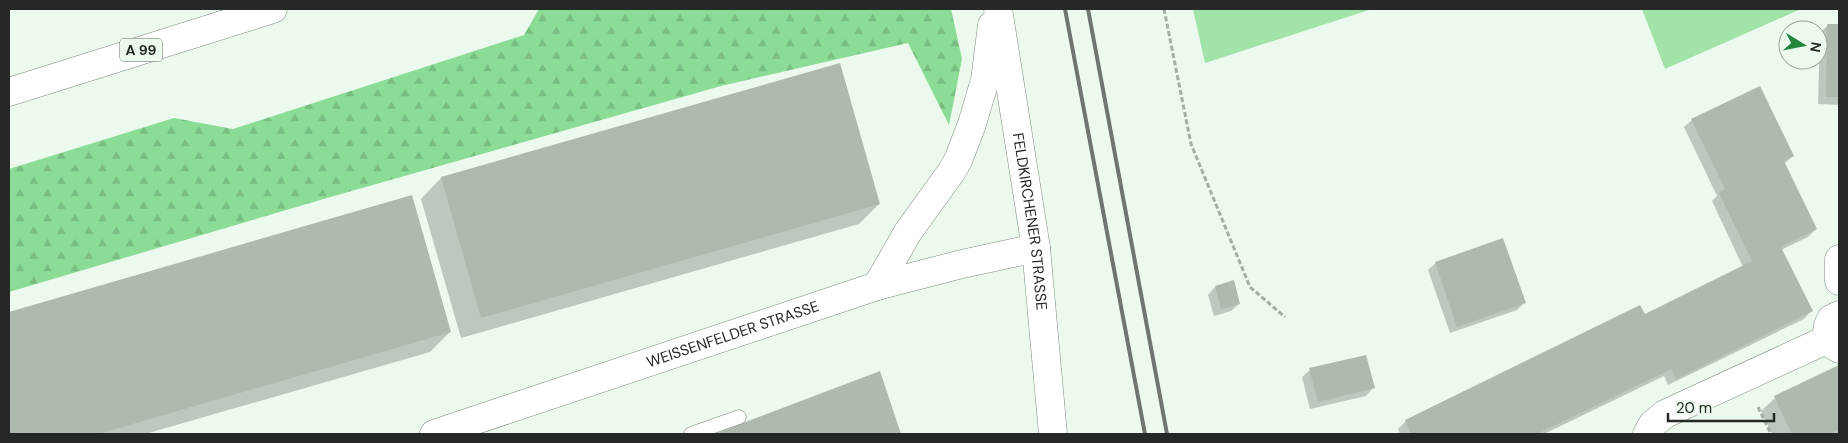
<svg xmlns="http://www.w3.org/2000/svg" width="1848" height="443" font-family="'DM Sans',sans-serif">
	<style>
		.green { fill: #a1e3a9 }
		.forest { fill: url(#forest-firs) }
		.shadow { fill: #0003 }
		.building { fill: #afbaaf }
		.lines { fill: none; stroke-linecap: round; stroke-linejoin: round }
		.lane-casing { stroke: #7e897f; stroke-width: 15 }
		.street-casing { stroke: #7e897f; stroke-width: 29 }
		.secondary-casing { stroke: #7e897f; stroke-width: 29 }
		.highway-casing { stroke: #7e897f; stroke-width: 29 }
		.path { stroke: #a4aea5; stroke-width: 3; stroke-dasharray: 5 2.5; stroke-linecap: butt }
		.lane { stroke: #fff; stroke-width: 14 }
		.street { stroke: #fff; stroke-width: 28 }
		.secondary { stroke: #fff; stroke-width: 28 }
		.highway { stroke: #fff; stroke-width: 28 }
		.rail { stroke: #6e766f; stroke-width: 4 }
		.labels { text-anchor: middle; stroke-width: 4; stroke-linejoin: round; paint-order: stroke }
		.shield { fill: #ecf9ed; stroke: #606761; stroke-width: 1 }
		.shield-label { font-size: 14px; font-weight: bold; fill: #242925 }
		.street-label { font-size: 15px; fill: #242925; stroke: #ecf9ed }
	</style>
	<defs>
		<pattern id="forest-firs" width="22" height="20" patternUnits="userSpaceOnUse" patternTransform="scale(1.25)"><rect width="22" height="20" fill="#8bdc96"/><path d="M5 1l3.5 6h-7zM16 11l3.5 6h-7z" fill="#78bd81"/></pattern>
	</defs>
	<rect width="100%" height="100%" fill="#ecf9ed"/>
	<path class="green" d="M1193 9H1372L1205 63Z
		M1642 9H1801L1665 69Z"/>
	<path class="forest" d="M539 9H951L962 59 949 125 908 43 721 86 327 198 9 292V169L174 118 233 129 524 35Z"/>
	<path class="shadow" d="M1828 25 1839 26V105L1818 104 1820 33Z
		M1692 120 1793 156 1784 164 1816 229 1808 237 1781 250 1811 311 1804 319 1668 385 1664 376 1544 434H1400L1398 429 1406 421 1640 307 1644 315 1743 267 1712 201 1717 196 1684 127Z
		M441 178 879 204 859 224 461 338 421 199Z
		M411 197 450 332 430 352 145 434H9V313Z
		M1436 263 1524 303 1517 310 1450 333 1428 270Z
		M1215 287 1239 304 1231 311 1214 316 1208 295Z
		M1838 367 1839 434H1772L1761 411 1775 398Z
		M1310 370 1373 388 1366 396 1310 409 1302 377Z
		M879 372 900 434H717Z"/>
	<path class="building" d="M1827 24H1839V97H1826Z
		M840 63 880 204 481 318 441 177Z
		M1760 86 1794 156 1784 161 1817 229 1781 247 1813 311 1676 379 1671 369 1537 434H1411L1405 420 1640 305 1645 314 1752 261 1719 193 1725 189 1691 119Z
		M412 195 451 332 98 434H9V312Z
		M1503 238 1526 303 1457 327 1435 262Z
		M1234 280 1240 304 1221 309 1215 286Z
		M1366 355 1375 388 1318 402 1309 368Z
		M1839 365V430L1830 434H1792L1774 396Z
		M880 371 901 434H714Z"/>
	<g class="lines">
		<defs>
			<path id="lane" d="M691 434 739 417"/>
			<path id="street" d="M1839 259V281
				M1839 315 1831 319C1824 332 1826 342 1839 349
				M1647 434 1652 425 1665 414 1828 339"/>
			<g id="secondary">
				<path id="s1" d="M998 9 1036 248 1053 434"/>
				<path d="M877 286 908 232 952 171 959 158 972 124 985 80 992 25"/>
				<path id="s2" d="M434 434 877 286 962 264 1036 248"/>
			</g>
			<path id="highway" d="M9 92 273 9"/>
		</defs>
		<use href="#lane" class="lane-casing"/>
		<use href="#street" class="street-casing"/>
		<use href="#secondary" class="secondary-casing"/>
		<use href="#highway" class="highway-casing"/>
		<path class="path" d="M1164 9 1191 144 1250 287 1285 317
			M1758 407 1771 434"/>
		<use href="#lane" class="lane"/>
		<use href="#street" class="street"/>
		<use href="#secondary" class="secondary"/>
		<use href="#highway" class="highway"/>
		<path class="rail" d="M1065 9 1145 434
			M1088 9 1167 434"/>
	</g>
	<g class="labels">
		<rect class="shield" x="120" y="38.5" width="42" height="23" rx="4"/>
		<g class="shield-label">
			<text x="141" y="55">A 99</text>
		</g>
		<g class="street-label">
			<text dy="5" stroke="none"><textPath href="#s1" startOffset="215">FELDKIRCHENER STRASSE</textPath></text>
			<text dy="5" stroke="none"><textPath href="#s2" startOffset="315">WEISSENFELDER STRASSE</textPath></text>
		</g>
	</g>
	<rect width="1848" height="443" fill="none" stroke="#242925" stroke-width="20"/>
	<g transform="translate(1803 45) rotate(100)"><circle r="24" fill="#ecf9ed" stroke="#9ca69d"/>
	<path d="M0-4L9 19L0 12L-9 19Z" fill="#21863b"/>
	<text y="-8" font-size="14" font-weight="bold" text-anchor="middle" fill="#242925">N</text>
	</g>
	<path d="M1668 413v8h106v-8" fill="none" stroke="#242925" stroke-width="2.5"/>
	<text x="1676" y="413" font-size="15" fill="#242925" stroke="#ecf9ed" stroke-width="4" paint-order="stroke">20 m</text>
</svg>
